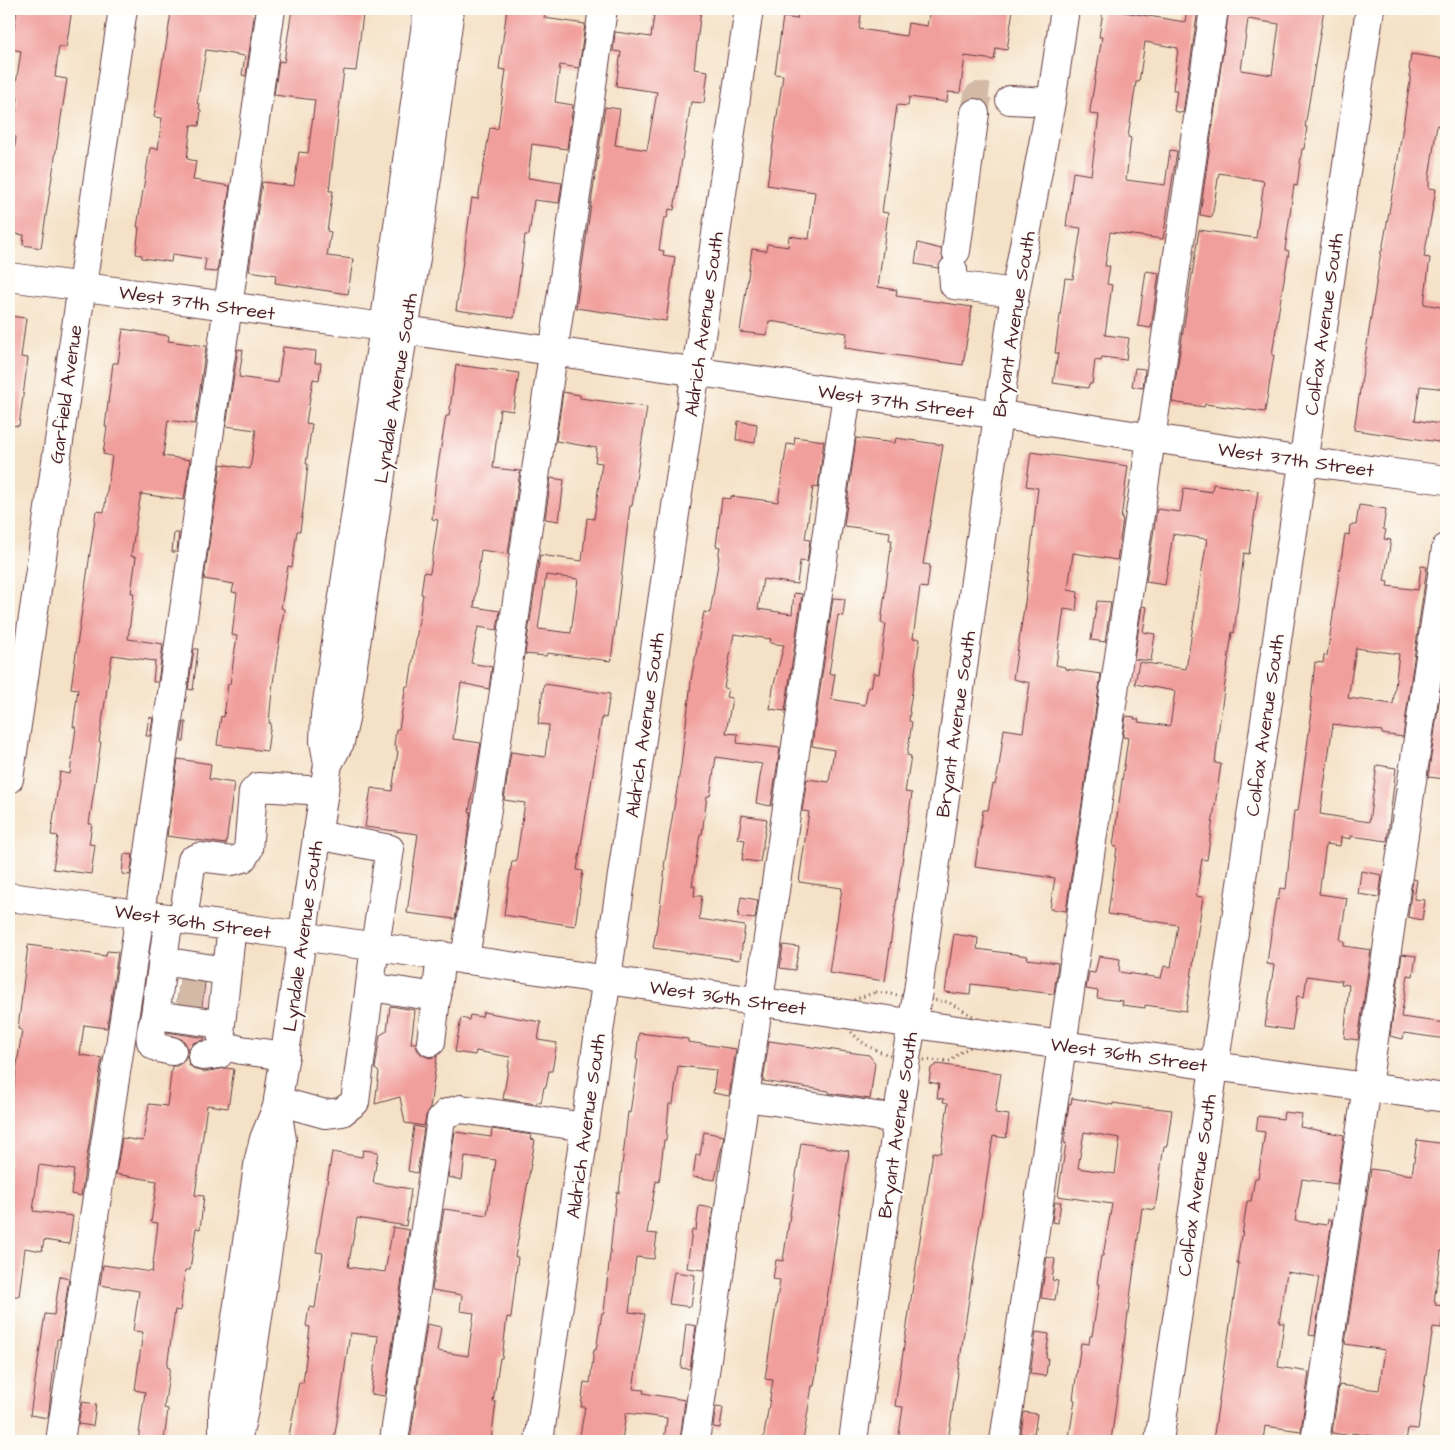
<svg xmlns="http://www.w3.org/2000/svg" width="1455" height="1450" font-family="'Architects Daughter',sans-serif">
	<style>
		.building { fill: #f19f9c; fill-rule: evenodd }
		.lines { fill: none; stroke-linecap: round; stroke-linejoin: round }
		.minor-tunnel { stroke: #d3baa7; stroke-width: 28; stroke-dasharray: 28 14; stroke-linecap: butt }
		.minor-casing { stroke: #643c42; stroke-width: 30 }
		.major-casing { stroke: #643c42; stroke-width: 30 }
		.path { stroke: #643c42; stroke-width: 3; stroke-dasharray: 1 4; stroke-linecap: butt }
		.minor { stroke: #fff; stroke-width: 28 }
		.major { stroke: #fff; stroke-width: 28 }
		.labels { text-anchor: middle; stroke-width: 4.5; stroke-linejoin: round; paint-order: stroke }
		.street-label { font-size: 19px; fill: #4a1f2b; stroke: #fdfcf7 }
	</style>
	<rect width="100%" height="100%" fill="#fdfcf7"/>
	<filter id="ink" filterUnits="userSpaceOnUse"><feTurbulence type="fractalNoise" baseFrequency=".02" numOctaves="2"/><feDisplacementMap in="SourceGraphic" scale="10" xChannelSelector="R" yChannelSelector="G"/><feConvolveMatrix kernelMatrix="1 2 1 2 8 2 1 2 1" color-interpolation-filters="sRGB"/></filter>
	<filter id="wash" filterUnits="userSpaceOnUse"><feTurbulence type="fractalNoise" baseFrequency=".0096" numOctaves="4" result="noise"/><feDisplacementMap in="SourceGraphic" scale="20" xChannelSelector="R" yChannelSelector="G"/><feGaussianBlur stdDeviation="1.12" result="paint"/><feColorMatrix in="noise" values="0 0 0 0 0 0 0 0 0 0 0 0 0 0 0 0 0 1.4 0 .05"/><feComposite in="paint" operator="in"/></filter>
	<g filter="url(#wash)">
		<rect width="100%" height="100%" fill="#f5e1c6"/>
		<g id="blocks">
			<path class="building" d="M17 9H72L66 48 59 46 55 77 67 79 41 248 23 245 24 235 9 233V192L16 137 12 136 18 98 14 97 21 51 11 49Z
				M179 9H255L246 76 242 75 245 56 206 50 197 104H200L199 109 201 110 199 126 191 125 187 159 196 161 193 180 230 186 217 272 204 271 206 259 172 254 171 262 142 258V255L136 254 139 227H137L150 148 158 149 162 118 154 117 163 59H164L171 12 178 13Z
				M292 9H326L363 14 356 71 344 70 329 191H333L327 231 331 232 327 256 353 259 348 294 275 283 276 275 249 271 262 182 294 186 299 152 308 153 315 100 274 95 279 61 284 62Z
				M507 9H546L544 18 585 24 579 68 560 65 555 102 573 105 567 149 532 144 528 178 562 183 559 203 534 200 529 235H525L514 318 456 310 472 198 478 199 490 128 497 129 498 128 506 70 499 69Z
				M655 9H701L694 69 708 71 704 103 691 102 674 210 669 209 667 218H664L659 250 664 251 663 255 675 257 666 321 576 308 605 107 620 109 615 145 647 150 657 92 616 86 621 52 613 51 615 32 651 37Z
				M799 9H862L859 29 906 36 908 23 927 26 930 9H1013L1007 50 996 48 994 60 965 56 960 93 948 92 947 102 909 97 908 106 897 105 882 212 888 213 878 287 897 290 896 296 972 307 963 365 845 348 847 333 769 321 767 335 740 332 752 249 766 251 767 244 788 247 789 236 809 239 815 192 767 185 783 75 775 74 783 17 797 19Z
				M1187 9H1198L1183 113 1174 111 1177 90H1173L1178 48 1145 42 1139 82H1136L1128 137 1131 138 1126 180 1165 185 1170 150 1177 151 1163 239 1110 232 1105 266H1110L1107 284 1112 285 1105 335 1129 338 1126 360 1102 357 1101 361 1095 360 1092 384H1089L1088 388 1053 383 1058 353H1055L1065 278 1073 279 1081 228 1066 226 1073 172 1091 175 1099 115 1090 114V110L1102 37H1099L1103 11 1112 12V10L1185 22Z
				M1229 9H1324L1305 127H1307L1304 149H1302L1297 186 1294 185 1285 250 1289 251 1280 303 1272 355H1274L1265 412 1205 404 1204 407 1172 402 1199 230 1256 238 1264 181 1219 173 1212 217 1200 215ZM1248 19 1279 24 1272 75 1241 70Z
				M1411 54 1446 59V103L1443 126 1437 125 1429 178V188L1436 189 1424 257 1430 258 1424 304 1446 308V389L1420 386 1415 420 1446 425V443L1354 430 1381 251H1382L1394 184 1410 81V70H1409Z
				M918 243 941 249 943 259 938 268 915 264Z
				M1146 271 1159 273 1151 328 1138 326Z
				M9 316 26 318 21 357 28 358 19 426 9 425Z
				M123 329 169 336 168 341 206 346 195 424 168 420 163 456 190 460 184 500 141 494 138 510 131 556 136 557 131 593H134L128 639 163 644 158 682H153L155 661 112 655 99 742H101L89 824H92L89 844 95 845 91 874 53 869 58 836 51 835 60 772 70 774 76 727H73L78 689 71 688 96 511 104 512 112 456 103 454 107 427H105L113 363H118Z
				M283 347 316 351 315 363H321L319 380 313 379 306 423 312 424 306 464H308L304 502 300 531H297L292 567 288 566 281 608 284 609 272 690 269 723H271L267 751 217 745 221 716 224 717 228 684H230L237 636 232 635 237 593 232 592 234 584 204 579 221 464 250 469 256 430 226 426 238 349 243 350 239 377 278 383Z
				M456 365 519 373 513 411 500 409 493 468 520 471 508 554 481 550 474 607 500 611 497 630 478 627 471 663 492 667 489 689 461 683 453 739 481 743 469 812H471L455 919 407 913 418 834 365 827 371 788 392 791 398 751 396 750 397 746H394L396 729H399L406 686H409L423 594H421L424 572 430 573 438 520 432 519 436 478 446 416H449Z
				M1135 368 1145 369 1143 388 1132 386Z
				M563 392 580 395V398L647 407 632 506H630L611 661 547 653 546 656 525 654 540 555 582 561 587 518 594 519 602 463 595 462 597 448 556 441ZM546 575 578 579 571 633 538 629Z
				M738 421 757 424 755 443 736 440Z
				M795 437 824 441 818 488 813 487 805 539 810 540 807 562 800 561 797 584 763 579 758 609 792 614 794 593 802 594 785 711 770 709 773 688 784 645 770 643 771 639 734 634 724 688 728 689 726 697 732 698 726 733 738 734 737 743 780 748 771 806 756 803 762 764 716 757 710 796H707L702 834H700L692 886H695L694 896H702L699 919 745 926 740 960 653 948 659 914 665 868 664 867 681 765 692 674 704 612 710 613 719 557H718L720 547 716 546 722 498 731 499V496L778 502 787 444 794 445Z
				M856 438 895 443 896 438 943 445 923 564 930 565 927 588 920 587 913 638 920 639 909 712H910L909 721 912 722 907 755 911 756 905 792 912 793 885 981 829 973 842 888 799 882 809 812 802 811 807 779 829 782 834 750 812 746 833 598 845 599 843 616 838 615 829 674H835L831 699 865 705 868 687 871 688 874 673 879 674 886 624 881 623 892 540H889L890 532 844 526Z
				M1031 452 1128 466 1121 519H1123L1117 560 1073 553 1068 590 1078 592 1076 611 1064 609 1056 665 1065 667V669L1101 674 1066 911 1050 909 1055 878 975 867 983 810H988L993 784 995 785 999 767 1004 729 1023 732 1030 683 1013 679 1025 602 1038 488 1026 486Z
				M551 478 564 480 559 521 545 519Z
				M1213 484 1258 491 1249 554 1244 553 1234 633 1232 632 1220 719 1215 763 1221 764 1207 860 1202 859 1196 896 1203 897 1186 1011 1145 1005V1008L1122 1005 1123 1001 1097 998 1098 991 1086 989 1089 972 1095 973 1099 956 1120 959 1119 972 1161 978 1164 966 1171 967 1178 925 1108 914 1117 847 1113 846 1128 738 1123 737 1126 716 1135 717 1134 719H1139L1138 722 1170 726 1175 691 1135 684 1139 662 1186 669 1207 539 1173 534 1165 585 1146 582 1157 509 1180 512 1184 488 1212 492Z
				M1359 505 1386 509 1383 529 1386 530 1384 539 1391 540 1384 581 1388 582 1387 586 1418 590 1421 566 1427 567 1403 737 1382 734V731L1333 724 1320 814 1369 822 1377 765 1396 768 1387 841 1351 836V839L1341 837 1340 846 1326 844 1319 894 1347 898 1340 940 1344 941V946L1371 950 1358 1040 1344 1038 1349 985 1341 984 1342 981 1307 976 1304 997 1297 996 1292 1030 1265 1026 1274 965 1267 964 1273 918 1276 899 1278 900 1280 888 1286 889 1294 811H1298L1312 711H1310L1315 662 1323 663 1324 655 1327 656 1345 534 1349 535 1350 525H1356ZM1356 648 1399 654 1393 704 1348 698Z
				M174 533H179L177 552H172Z
				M1097 601 1111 602 1105 642 1091 640Z
				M1142 606 1147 607 1143 632 1155 634 1151 661 1134 659Z
				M194 649H198L193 690 188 689Z
				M1446 654V779L1428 777Z
				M544 684 610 694 606 718 602 717 577 870 583 871 575 926 504 915 512 861H516L525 803 504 800 511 752 545 757 549 725 538 724Z
				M149 717 153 718 150 736H146Z
				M184 722H186L184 741H181Z
				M178 759 211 764 209 779 234 783 226 844 167 836Z
				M742 815 767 819 760 862 742 860 745 840 738 839Z
				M124 854 133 855 130 875 122 874Z
				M1361 871 1382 875 1379 897 1358 894Z
				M1413 879 1417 880 1414 899 1425 900 1422 920 1408 917Z
				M741 897 758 900 755 919 738 917Z
				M954 934 978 938 977 949 1028 956 1027 959 1058 963 1054 994 971 984 970 995 945 992Z
				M28 945 106 956 107 951 118 952 107 1028 84 1025 80 1055 102 1058 81 1196 71 1194 74 1170 39 1165 33 1211 73 1216 69 1244 44 1240 42 1251 25 1248 19 1296H9V1107L11 1093H13L22 1030 18 1029Z
				M783 945 799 947 795 970 780 968Z
				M1402 954 1416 956 1413 976 1408 975 1401 1017 1446 1023V1039L1404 1033 1403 1039 1390 1036Z
				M180 980 205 983 202 1006 177 1002Z
				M390 1006 415 1010 411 1043H416L417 1049 422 1055 430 1058 437 1056 430 1108 426 1116 424 1126 405 1123 400 1097 375 1104 379 1072 375 1069 380 1035 387 1031Z
				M483 1012 541 1022 538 1040 557 1043 552 1071H549L546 1087H544L541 1103 537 1102V1104L503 1099 510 1057 476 1051 475 1055 455 1052 461 1018 469 1020 470 1015 482 1017Z
				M167 1032 205 1038 204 1040 193 1043 187 1052V1046L183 1040 167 1034Z
				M639 1033 688 1039V1042L736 1049 729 1096 713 1093 716 1070 678 1066 673 1104H669L666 1140H664L659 1182 656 1181 647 1233 657 1234 654 1259 636 1257 629 1312 645 1314 633 1389 644 1390 643 1393 685 1400 680 1441H664L667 1418 626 1413 622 1441H579L585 1407H581L584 1382 590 1383 594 1350H596L602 1313H604L615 1204 617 1192 619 1193 628 1112 630 1113 638 1060 636 1059Z
				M769 1041 869 1055 875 1063 870 1099 829 1093V1091L763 1081Z
				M187 1055 189 1065 196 1070 204 1072 226 1068 234 1069 228 1108 207 1105 195 1195 204 1196 200 1229 196 1228 190 1270H185L180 1311 175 1310 167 1367 170 1368 164 1408 168 1409 164 1441H138L145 1392 135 1390 143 1332 133 1331 139 1291 100 1285 103 1265 152 1272 158 1223 151 1222 157 1181 116 1174 122 1138 143 1141 149 1104 167 1106 172 1066H177L183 1062Z
				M937 1064 1001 1073 995 1113 1009 1115 1006 1138 993 1136 948 1441H898L903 1407 895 1406 933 1152 941 1153 948 1103 943 1102 944 1099 937 1098 939 1084 929 1082 931 1068Z
				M1072 1098 1113 1105V1103L1147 1108V1107L1172 1110 1167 1146H1164L1162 1159 1155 1210 1142 1208 1111 1441H1096L1069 1437 1075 1400 1073 1399 1081 1343 1089 1344 1090 1336H1092L1100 1284H1097L1101 1256H1103L1112 1204 1058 1196 1066 1143H1064L1069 1103 1071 1104ZM1084 1132 1120 1138 1115 1174 1078 1168Z
				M1284 1112 1302 1114 1300 1127 1344 1135 1337 1184 1302 1179 1295 1221 1327 1225 1328 1219 1332 1220 1315 1336 1309 1335 1319 1277 1287 1272 1279 1323H1284L1278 1367 1309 1372 1301 1431 1265 1426 1263 1441H1213L1239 1263H1237L1241 1236H1242L1247 1201H1251L1255 1178H1258L1265 1132 1256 1131 1258 1116 1283 1119Z
				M414 1126 424 1128 417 1173 408 1171Z
				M492 1129 532 1135 531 1139 535 1140 515 1257H518L511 1318 507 1317 502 1358H500L493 1402H496L491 1441H410L427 1324 441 1327 437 1351 468 1356 474 1313 460 1311 462 1295 432 1290 444 1209 487 1215 496 1160 465 1156 462 1180 448 1177 455 1132 491 1137Z
				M704 1132 724 1136 715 1180 693 1177 696 1155H700Z
				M1417 1140 1446 1144V1251H1441L1434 1302H1436L1435 1305 1444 1306 1441 1328 1433 1327 1418 1429 1408 1428 1406 1441 1352 1433V1436L1332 1433 1339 1385 1379 1390 1385 1350 1345 1344 1371 1169 1412 1175Z
				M801 1143 849 1151 814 1386H812L803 1441H763L773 1380 765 1379 780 1280 773 1279 776 1260 783 1261Z
				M363 1150 378 1152 373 1183 411 1189 406 1226 357 1218 348 1267 385 1272 393 1227 409 1230 385 1396 371 1394 378 1336 350 1333 334 1441H288L299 1382 303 1383 310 1327 306 1326 309 1307 315 1308 323 1253 316 1252 332 1152 362 1157Z
				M1055 1202H1061L1058 1223 1052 1222Z
				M699 1206 713 1208 704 1270 687 1268 692 1230H696Z
				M1047 1257 1055 1259 1052 1280 1058 1281 1055 1300 1041 1298Z
				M674 1272 695 1275 691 1307 669 1304Z
				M60 1276 69 1278 60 1339H57L48 1418 30 1415 45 1314 54 1315Z
				M686 1324 696 1326 690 1369 681 1368Z
				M1036 1332 1049 1334 1046 1358H1048L1046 1376 1030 1374Z
				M82 1402 96 1404 93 1426 78 1424Z
				M716 1407 723 1408 720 1428 713 1427Z
				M1024 1412 1037 1414 1034 1434 1031 1433 1030 1441H1020Z"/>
		</g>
	</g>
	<g filter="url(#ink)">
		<use href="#blocks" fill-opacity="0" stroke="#643c42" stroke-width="1"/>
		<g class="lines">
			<path class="minor-tunnel" d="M975 113 978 96 1010 100
				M178 992 203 995"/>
			<defs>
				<path id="minor" d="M1010 100 1051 102
					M956 251 975 113
					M953 270 954 285 1015 293
					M9 277 384 327
					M405 330 1021 418 1303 461 1446 480
					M9 779 123 9
					M9 897 266 931 1062 1045 1446 1098
					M169 918 155 1015 221 1024
					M183 920 192 860 199 857 232 861 243 858 248 850 253 792 258 787 324 791
					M232 926 221 1024 220 1031 225 1046 241 1050 285 1056
					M465 960 603 9
					M162 961 226 971
					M370 987 437 997
					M155 1015C150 1040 143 1046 172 1051
					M431 1042 441 955
					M202 1056 219 1054 225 1046
					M746 1097 897 1119
					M278 1101 325 1114 342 1112 355 1102 375 946 390 849 317 835
					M60 1441 140 914 271 9
					M394 1441 441 1119 447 1113 461 1109 585 1127
					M539 1441 749 9
					M695 1441 847 394
					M853 1441 906 1058 918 991 1015 293 1051 102 1065 9
					M1004 1441 1214 9
					M1159 1441 1370 9
					M1315 1441 1446 548"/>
				<path id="major" d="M328 764 340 742 345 719 388 427 416 258 450 9
					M223 1441V1408L259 1159 264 1139 277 1107 328 764 324 741 325 715 384 327 428 9
					M237 1441 244 1410 281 1162 282 1140 277 1109"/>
			</defs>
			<use href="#minor" class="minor-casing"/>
			<use href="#major" class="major-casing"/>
			<path class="path" d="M876 992 948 1002 1010 1037 971 1047 962 1051 951 1061C916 1060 872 1060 849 1029 845 1024 841 1018 838 1013L851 1001Z"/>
			<use href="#minor" class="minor"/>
			<use href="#major" class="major"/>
		</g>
	</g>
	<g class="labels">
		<g class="street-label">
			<text transform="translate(197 302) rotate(8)" y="7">West 37th Street</text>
			<text transform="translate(703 324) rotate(-82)" y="7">Aldrich Avenue South</text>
			<text transform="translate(1013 324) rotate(-81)" y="7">Bryant Avenue South</text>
			<text transform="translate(1323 324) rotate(-82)" y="7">Colfax Avenue South</text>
			<text transform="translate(395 388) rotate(-81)" y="7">Lyndale Avenue South</text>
			<text transform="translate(65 394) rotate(-82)" y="7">Garfield Avenue</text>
			<text transform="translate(896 401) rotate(8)" y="7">West 37th Street</text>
			<text transform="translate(1296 459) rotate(8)" y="7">West 37th Street</text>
			<text transform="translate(955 724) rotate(-82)" y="7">Bryant Avenue South</text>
			<text transform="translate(644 725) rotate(-82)" y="7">Aldrich Avenue South</text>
			<text transform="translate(1264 725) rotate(-82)" y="7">Colfax Avenue South</text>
			<text transform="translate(193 921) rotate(8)" y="7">West 36th Street</text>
			<text transform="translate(302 936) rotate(-82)" y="7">Lyndale Avenue South</text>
			<text transform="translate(728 997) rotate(8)" y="7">West 36th Street</text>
			<text transform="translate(1129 1054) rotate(8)" y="7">West 36th Street</text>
			<text transform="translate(897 1125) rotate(-82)" y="7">Bryant Avenue South</text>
			<text transform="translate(585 1126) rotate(-82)" y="7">Aldrich Avenue South</text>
			<text transform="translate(1196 1185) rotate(-82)" y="7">Colfax Avenue South</text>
		</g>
	</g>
	<rect width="1455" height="1450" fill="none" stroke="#fdfcf7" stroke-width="30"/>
</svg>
